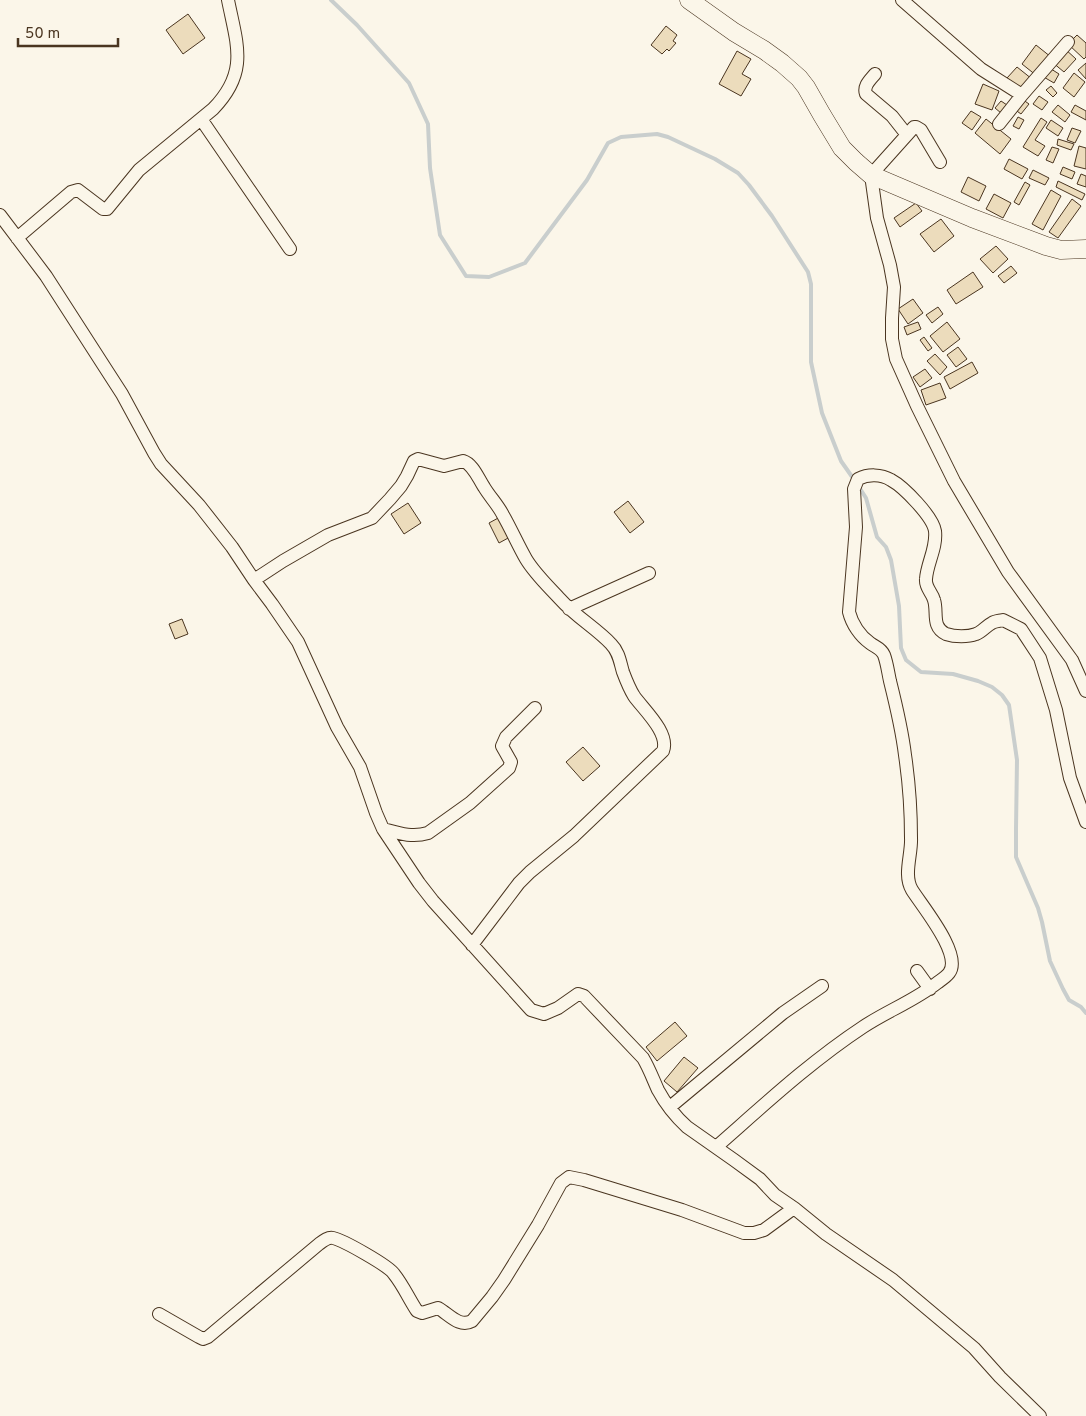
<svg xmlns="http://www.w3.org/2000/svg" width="1086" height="1416" font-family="Overpass,sans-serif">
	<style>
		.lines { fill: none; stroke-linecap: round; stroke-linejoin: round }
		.stream { stroke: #c9cecd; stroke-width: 4 }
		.building { fill: #ecdcbc; stroke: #4a3520 }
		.street-casing { stroke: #4a3520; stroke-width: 14 }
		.secondary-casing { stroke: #4a3520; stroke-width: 19 }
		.street { stroke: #fbf6e9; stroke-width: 12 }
		.secondary { stroke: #fbf6e9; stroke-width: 18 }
	</style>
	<rect width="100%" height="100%" fill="#fbf6e9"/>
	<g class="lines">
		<path class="stream" d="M331 0 357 25 409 83 428 124 430 168 440 235 466 276 489 277 525 263 587 180 608 143 621 137 657 134 668 137 715 159 738 173 749 185 772 216 808 272 811 284V362L822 413 841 461 855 481
			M859 487 866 498 877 537 886 547 891 560 899 606 901 648 906 660 921 672 953 674 978 681 992 687 1002 695 1009 705 1017 760 1016 829V857L1038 908 1042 922 1050 961 1063 989 1069 1000 1081 1007 1086 1013"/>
	</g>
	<path class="building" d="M188 14 205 38 183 54 166 30Z
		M666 26 677 35 673 41 676 43 669 51 667 49 662 54 651 45Z
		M1077 35 1086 43V57L1084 59 1068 44Z
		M1036 45 1051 57 1037 76 1022 64Z
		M1064 48 1076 59 1064 72 1052 62Z
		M737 51 751 59 742 74 751 79 741 96 719 84Z
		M1086 63V79L1078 70Z
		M1017 67 1032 79 1022 91 1007 78Z
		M1048 67 1059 74 1054 83 1042 76Z
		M1074 73 1085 82 1074 97 1063 88Z
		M983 84 999 91 992 110 975 104Z
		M1051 86 1057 93 1053 97 1046 90Z
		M1039 96 1048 102 1042 110 1033 104Z
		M1022 99 1029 104 1021 114 1014 109Z
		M1001 101 1007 105 1001 113 995 108Z
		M1058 105 1070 115 1065 122 1052 112Z
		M1075 105 1086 111V120L1071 112Z
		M971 111 981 117 972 130 962 123Z
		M1018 117 1024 120 1019 129 1013 126Z
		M1041 118 1047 122 1035 140 1045 146 1038 156 1023 147Z
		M986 119 1011 139 1000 154 975 133Z
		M1051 120 1063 128 1058 136 1046 128Z
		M1072 128 1081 131 1075 143 1067 140Z
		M1058 139 1074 144 1071 150 1057 145Z
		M1079 146 1086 148V169L1074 166Z
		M1052 147 1059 149 1053 163 1046 160Z
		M1009 159 1028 169 1022 179 1004 169Z
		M1063 167 1075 172 1072 179 1060 174Z
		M1033 170 1049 178 1045 185 1029 178Z
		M1081 174 1086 176V187L1077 184Z
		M968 177 986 186 979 201 961 192Z
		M1058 181 1085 194 1082 200 1056 187Z
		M1025 182 1030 185 1019 205 1014 202Z
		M1051 190 1061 196 1043 230 1032 224Z
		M994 194 1011 203 1003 218 986 209Z
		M1072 199 1081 206 1058 238 1049 232Z
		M916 203 922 211 900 227 894 218Z
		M941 219 954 236 934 252 920 234Z
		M996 246 1008 259 993 273 980 259Z
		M1011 266 1017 273 1004 283 998 276Z
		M973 272 983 287 956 304 947 290Z
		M913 299 923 313 908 324 898 309Z
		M938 307 943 314 932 323 926 315Z
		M918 322 921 329 907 335 904 327Z
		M947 322 960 339 943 352 930 336Z
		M924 337 932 348 928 351 920 340Z
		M958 347 967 359 956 367 947 355Z
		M935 354 947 367 940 375 927 361Z
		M972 362 978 373 950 389 944 377Z
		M925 369 932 378 920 387 913 377Z
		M940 383 946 398 926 405 921 390Z
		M628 501 644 522 630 533 614 512Z
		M408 503 421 523 404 534 391 514Z
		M500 517 510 537 499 543 489 523Z
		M182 619 188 634 175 639 169 624Z
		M583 747 600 766 583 781 566 762Z
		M675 1022 687 1036 657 1061 646 1047Z
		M684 1057 698 1068 677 1092 664 1081Z"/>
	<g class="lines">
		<defs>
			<path id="street" d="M902 0 981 69 1022 95
				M875 74C870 80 863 86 866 94L892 116 907 135
				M201 119 290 249
				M999 124 1022 95 1068 42
				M940 162 921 130 916 127H914L871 175 877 218 890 265 894 287 892 318V339L896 359 917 406 954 481 1008 572 1072 660 1086 691
				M0 215 46 276 102 363 122 394 154 453 161 464 199 505 232 547 254 580 272 604 298 642 337 727 360 767 376 813 383 829 419 883 433 901 531 1010 544 1014 558 1008 578 994 584 996 643 1058C649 1068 653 1079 658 1090 665 1103 676 1117 687 1127L734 1160 760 1179 775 1195 794 1208 826 1234 893 1280 974 1348 1000 1377 1040 1416
				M17 238 71 192 78 190 103 209H107L139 170 213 109C249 72 237 45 228 0
				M254 580 283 561 328 535 372 518 390 499 401 486 407 476 414 461 418 459 444 466 463 461C473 464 478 478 484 487 490 497 498 505 503 515 511 529 518 545 526 559 535 574 549 587 560 599 576 617 596 628 611 644 619 652 620 662 623 672 626 680 629 688 634 696 643 709 670 733 663 751L574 836 530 872 519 883 472 945
				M569 609 649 573
				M383 829C398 833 412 838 428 833L470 803 509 768 511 762 502 746 506 737 535 708
				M917 971 930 989
				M670 1107 783 1013 822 986
				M716 1147C764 1105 810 1062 863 1027 887 1011 914 1001 937 983 941 980 946 977 949 973 963 955 922 906 912 890 903 875 912 854 911 838 911 810 909 782 905 755 902 730 896 705 890 681 888 672 887 663 884 655 881 648 875 647 870 643 860 636 852 624 849 612L856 527 854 489 858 479C868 474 881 474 891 480 904 487 933 517 935 531 937 548 927 563 926 579 925 588 932 592 934 600 938 612 931 627 946 634 955 637 968 637 976 634 982 632 986 626 992 623 995 621 999 621 1003 620L1021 629 1040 658 1056 710 1070 778 1086 822
				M159 1314 199 1337 203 1339 208 1337 319 1244C323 1241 328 1237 333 1238 343 1240 389 1266 394 1274 403 1285 409 1299 417 1311L422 1313 438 1308C449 1314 459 1328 472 1321L492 1297 504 1280 538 1225 561 1183 569 1177 584 1180 682 1210 744 1233H754L764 1230 794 1208"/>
			<path id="secondary" d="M689 0 734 32 764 50 782 63 799 78 806 87 822 115 842 148 856 162 871 175 972 218 1046 246 1061 250 1086 249"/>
		</defs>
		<use href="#street" class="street-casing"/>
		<use href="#secondary" class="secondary-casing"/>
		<use href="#street" class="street"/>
		<use href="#secondary" class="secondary"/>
	</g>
	<path d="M18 38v8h100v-8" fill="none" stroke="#4a3520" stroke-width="2.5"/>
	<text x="25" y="38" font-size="15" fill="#4a3520" stroke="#fbf6e9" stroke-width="4" paint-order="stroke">50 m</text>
</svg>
